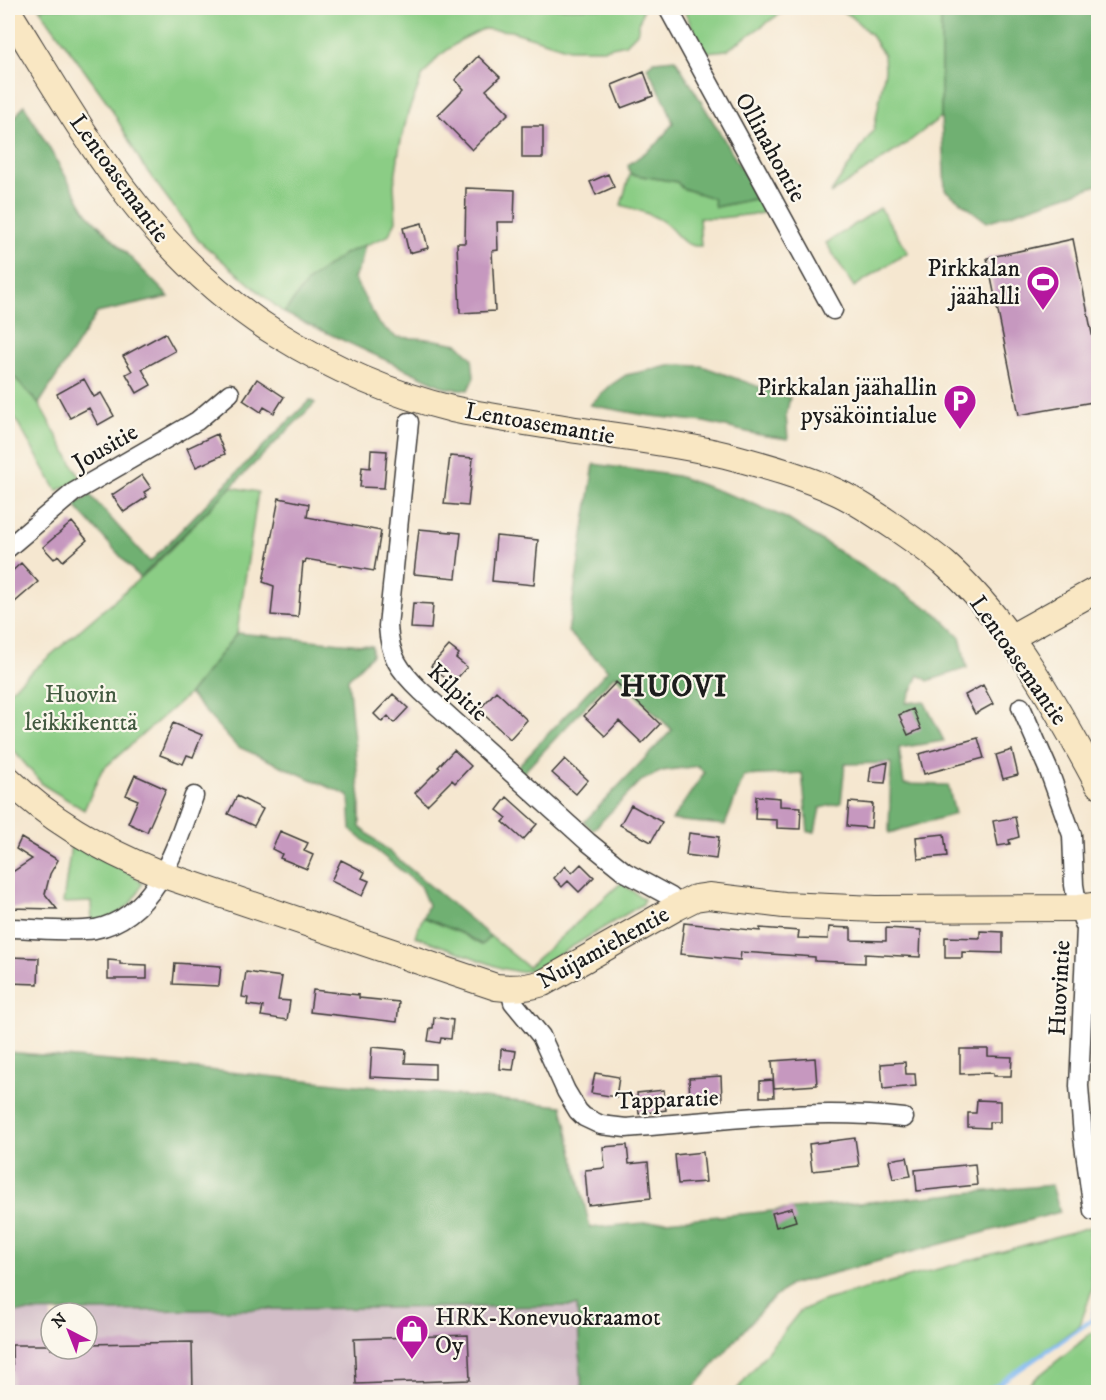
<svg xmlns="http://www.w3.org/2000/svg" width="1106" height="1400" font-family="'IM FELL DW Pica',serif">
	<style>
		.industrial { fill: #d2bdc7; fill-rule: evenodd }
		.green { fill: #8bcd85; stroke: #547450; stroke-width: 1.5 }
		.forest { fill: #70b072; stroke: #466647; stroke-width: 1.5 }
		.lines { fill: none; stroke-linecap: round; stroke-linejoin: round }
		.stream { stroke: #81b9f1; stroke-width: 4.5 }
		.building { fill: #c698bf }
		.street-casing { stroke: #3d3a37; stroke-width: 21 }
		.secondary-casing { stroke: #3d3a37; stroke-width: 28 }
		.street { stroke: #fff; stroke-width: 18 }
		.secondary { stroke: #f9e7c3; stroke-width: 26 }
		.labels { text-anchor: middle; stroke-width: 4.5; stroke-linejoin: round; paint-order: stroke }
		.street-label { font-size: 24px; fill: #1c1c1c; stroke: #fbf7ec }
		.poi-label { font-size: 24px; fill: #1c1c1c; stroke: #fbf7ec; text-anchor: end }
		.park-label { font-size: 24px; fill: #435a41; stroke: #fbf7ec }
		.district-label { font-size: 30px; font-weight: bold; letter-spacing: 1.5px; fill: #1c1c1c; stroke: #fbf7ec }
	</style>
	<rect width="100%" height="100%" fill="#fbf7ec"/>
	<filter id="ink" filterUnits="userSpaceOnUse"><feTurbulence type="fractalNoise" baseFrequency=".0167" numOctaves="2"/><feDisplacementMap in="SourceGraphic" scale="12" xChannelSelector="R" yChannelSelector="G"/><feConvolveMatrix kernelMatrix="1 2 1 2 8 2 1 2 1" color-interpolation-filters="sRGB"/></filter>
	<filter id="wash" filterUnits="userSpaceOnUse"><feTurbulence type="fractalNoise" baseFrequency=".008" numOctaves="4" result="noise"/><feDisplacementMap in="SourceGraphic" scale="24" xChannelSelector="R" yChannelSelector="G"/><feGaussianBlur stdDeviation="1.35" result="paint"/><feColorMatrix in="noise" values="0 0 0 0 0 0 0 0 0 0 0 0 0 0 0 0 0 1.4 0 .05"/><feComposite in="paint" operator="in"/></filter>
	<g filter="url(#wash)">
		<rect width="100%" height="100%" fill="#f5e7d0"/>
		<path class="industrial" d="M578 1306 582 1392H8V1312ZM51 1313H87V1349H51Z"/>
		<path class="green" d="M39 8H643L637 33 626 44 603 49H569L511 31 483 29 461 40 438 57 422 77 408 113 400 145 394 185 396 221 388 236 344 254 308 281 284 313 199 241 142 164 108 103Z
			M683 8H794L787 9 727 50 707 52 700 44Z
			M836 8H941V117L906 144 830 194 874 129 885 70 884 55 870 34 851 16Z
			M630 174 677 182 682 188 714 198 715 207 759 198 763 213 720 218H699L701 246C680 247 678 232 662 221 650 213 635 209 621 205Z
			M880 208 908 252 854 287 826 243Z
			M8 370 39 404 81 479 57 491 8 406Z
			M231 487 258 492 237 633 189 694 102 770 84 810 43 785 8 744V692L153 567Z
			M71 845 133 874 142 884C131 911 118 915 92 923L91 902 63 903Z
			M621 883 644 899 643 904 535 969 519 972 501 968 415 936 423 917 463 934 481 945 490 936 528 967Z
			M1090 1227 1092 1290 1080 1325 987 1392H735L800 1311 822 1301Z
			M1095 1330 1098 1334V1392H1019Z"/>
		<path class="forest" d="M941 8H1098V185L987 222 945 190 941 117Z
			M675 59 687 78 759 198 715 207 713 198 682 188 677 182 630 174 628 165 658 143 673 123 666 103 647 67 654 61Z
			M24 105 87 213 169 297 97 313 39 404 8 370V127Z
			M365 245 361 263 354 278 378 323 396 337 430 339 458 344 472 358 474 377 468 390 446 388 284 313 308 281 344 254Z
			M674 365 702 366 790 398 786 415 788 439 760 435 704 422 644 415 590 405 611 385 626 375Z
			M310 400 315 403 140 578 74 505 90 495 150 562 250 459Z
			M594 464 677 476 747 501 786 518 936 613 960 637 967 668 928 681 919 675 906 703 924 701 944 741 899 748 904 784 948 785 955 814 889 833 891 763 845 764 841 803 820 808 815 832H808L802 773 744 776 725 825 672 820 704 773 698 766 662 771 641 781 593 830 584 822 672 730 615 675 523 773 516 768 608 670 568 632Z
			M237 633 372 646V655L348 679 360 800V827L490 936 482 945 463 934 423 917 428 905 420 886 351 830 349 796 236 746 189 694Z
			M8 1052 198 1069 562 1106 590 1228 1052 1185 1060 1212 790 1285 765 1306 690 1392H582L577 1306 8 1312Z"/>
		<g class="lines">
			<path class="stream" d="M986 1392 1092 1320 1098 1296"/>
		</g>
		<g id="blocks">
			<path class="building" d="M478 56 500 77 486 90 509 113 472 150 438 115 464 89 455 80Z
				M644 72 653 96 621 108 612 85Z
				M522 126H543V158H522Z
				M608 174 614 187 596 195 590 182Z
				M466 188 515 190 514 222H497L498 250 492 251 495 311 460 313 457 243H465Z
				M422 223 428 248 409 253 403 228Z
				M1073 239 1098 364V401L1019 415 987 258Z
				M165 333 175 351 142 369 151 385 137 393 126 374 132 371 123 356Z
				M84 379 94 397 101 393 114 416 98 425 89 408 70 418 57 394Z
				M257 379 284 397 274 413 264 407 261 412 243 400Z
				M217 434 225 454 196 467 187 448Z
				M371 450 387 451 384 488 360 487 362 467 370 468Z
				M450 456 473 458 468 506 444 504Z
				M142 475 151 488 144 492 147 497 124 512 112 495Z
				M279 498 309 504 307 517 381 531 374 571 306 559 305 563 303 562 298 617 271 615 274 586 263 582Z
				M72 522 87 540 63 561 58 555 54 559 43 547Z
				M419 529 461 533 456 578 414 574Z
				M496 536 538 540 534 585 492 581Z
				M21 563 38 582 8 608V575Z
				M413 603 433 604 431 629 411 628Z
				M449 646 459 654 456 658 467 667 452 684 431 666Z
				M616 682 660 724 642 743 619 721 605 736 584 716Z
				M983 685 993 704 975 714 965 695Z
				M496 691 527 720 510 739 479 710Z
				M393 694 408 708 394 723 388 716 382 722 374 714Z
				M913 709 921 729 908 735 899 715Z
				M173 723 202 735 193 757 187 755 183 764 160 755Z
				M978 738 984 758 924 774 919 754Z
				M454 750 471 766 455 783 452 780 427 805 415 793 440 768 438 767Z
				M1012 750 1018 775 1003 779 996 755Z
				M565 759 588 780 576 794 552 773Z
				M888 762 885 783 869 782 871 767Z
				M135 775 166 789 147 832 128 823 138 800 126 795Z
				M237 796 263 809 254 826 228 814Z
				M756 796 780 798V806L801 807 800 829 777 828V820L755 819Z
				M507 797 537 824 523 840 503 822 507 818 497 810Z
				M849 802 873 804 871 828 847 826Z
				M631 805 662 822 651 842 620 825Z
				M1015 817 1019 837 1009 840 1010 844 998 846 993 821Z
				M280 831 308 843 304 851 313 855 307 869 280 858 282 854 272 849Z
				M689 833 719 837 716 859 686 855Z
				M944 834 947 856 918 859 916 837Z
				M21 838 58 860 50 874 45 894 57 909 8 908V875L32 859 16 849Z
				M341 860 365 872 362 878 369 881 362 896 331 881Z
				M581 864 594 877 579 892 568 881 562 887 554 878 565 866 572 873Z
				M684 923 760 931V928L799 931 798 938 828 939 829 927 851 928V940L886 941V928L921 930 920 957 865 954V963L815 961V957L741 952 740 960 680 954Z
				M980 931 1003 932V953L962 952V958H945V937L980 938Z
				M8 957 39 958 38 984 8 983Z
				M108 960 120 961V964L147 965V979H108Z
				M175 963 221 966 219 986 173 984Z
				M246 972 282 977 278 1000 290 1001 287 1020 261 1016 263 1007 247 1005 248 998 242 997Z
				M313 990 359 995V998L399 1002 397 1022 310 1012Z
				M434 1017 453 1020 451 1039 441 1038 440 1043 428 1041 430 1028H433Z
				M372 1047 406 1050 405 1063 435 1064V1080L370 1077Z
				M501 1049 516 1051 513 1070 500 1069Z
				M960 1049H988V1056L1012 1057 1011 1076H993V1073L960 1074Z
				M815 1058 817 1085 774 1088 772 1061Z
				M905 1062 906 1074H915L916 1086 883 1089 881 1064Z
				M595 1073 619 1077 616 1097 591 1093Z
				M721 1076 722 1100 690 1101 689 1078Z
				M773 1080 774 1097H760V1081Z
				M664 1090 666 1110 639 1114 637 1093Z
				M977 1100 1000 1101V1122H989V1128L968 1127V1113H976Z
				M855 1138 859 1166 812 1171 809 1144Z
				M627 1145 629 1164 648 1162 651 1198 588 1205 585 1170 605 1168 603 1147Z
				M703 1152 706 1182 678 1184 675 1155Z
				M907 1157 911 1176 893 1179 889 1160Z
				M975 1164 977 1185 917 1191 915 1170Z
				M792 1208 796 1221 776 1227 772 1213Z
				M468 1335 470 1380 356 1384 354 1339Z
				M192 1342 193 1392H13L12 1345H51V1349H87V1344Z"/>
		</g>
	</g>
	<g filter="url(#ink)">
		<use href="#blocks" fill-opacity="0" stroke="#3d3a37" stroke-width="1.5"/>
		<g class="lines">
			<defs>
				<path id="street" d="M668 8 833 310
					M409 422 388 626C390 657 399 670 421 691L588 842 625 872 671 897 677 907
					M8 548 74 492 197 421 230 393
					M1021 707 1049 771 1072 835 1074 885 1078 908 1086 928 1079 1086 1083 1137 1093 1211
					M8 928C34 928 68 933 95 929 156 917 176 847 194 796
					M510 989 513 1002 541 1036 566 1091 578 1111 584 1117 601 1125 626 1128C718 1121 812 1107 904 1118"/>
				<path id="secondary" d="M8 11C85 135 149 254 277 334 330 367 391 394 452 409 489 417 527 422 564 428 617 437 673 442 725 455 763 465 803 476 839 493 860 503 880 517 899 530 915 541 931 552 945 564 1011 623 1057 708 1098 784
					M1010 638 1098 589
					M8 779C52 822 104 851 161 874L496 987C513 989 527 988 543 983L677 907 695 898 709 896 784 905 876 909 1078 908 1098 905"/>
			</defs>
			<use href="#street" class="street-casing"/>
			<use href="#secondary" class="secondary-casing"/>
			<use href="#street" class="street"/>
			<use href="#secondary" class="secondary"/>
		</g>
	</g>
	<defs>
		<symbol id="stadium-pin" viewBox="-11 -11 22 30"><path d="M0 17L-7.5 6A9.5 9.5 0 1 1 7.5 6Z" fill="#b5179e" stroke="#fbf7ec"/><path d="M0-5a6.5 5 0 1 0 0 10a6.5 5 0 1 0 0-10ZM-3.5-1.8h7v3.6h-7Z" fill="#fff"/></symbol>
		<symbol id="parking-pin" viewBox="-11 -11 22 30"><path d="M0 17L-7.5 6A9.5 9.5 0 1 1 7.5 6Z" fill="#b5179e" stroke="#fbf7ec"/><path d="M-3.5-5.5H1a3.5 3.5 0 0 1 0 7H-1V5.5H-3.5ZM-1-3.4V-.6H.8a1.4 1.4 0 0 0 0-2.8Z" fill="#fff"/></symbol>
		<symbol id="shop-pin" viewBox="-11 -11 22 30"><path d="M0 17L-7.5 6A9.5 9.5 0 1 1 7.5 6Z" fill="#b5179e" stroke="#fbf7ec"/><path d="M-5-2.5h2.3a2.7 3.5 0 0 1 5.4 0H5L5.5 6h-11ZM-1.5-2.5h3a1.5 2.3 0 0 0-3 0Z" fill="#fff"/></symbol>
	</defs>
	<g fill-rule="evenodd">
		<use href="#stadium-pin" x="1024" y="263" width="38" height="52"/>
		<use href="#parking-pin" x="941" y="382" width="38" height="52"/>
		<use href="#shop-pin" x="393" y="1312" width="38" height="52"/>
	</g>
	<g class="labels">
		<g class="street-label">
			<text transform="translate(771 147) rotate(61)" y="8">Ollinahontie</text>
			<text transform="translate(120 178) rotate(54)" y="8">Lentoasemantie</text>
			<text transform="translate(540 423) rotate(10)" y="8">Lentoasemantie</text>
			<text transform="translate(105 447) rotate(-30)" y="8">Jousitie</text>
			<text transform="translate(1019 660) rotate(55)" y="8">Lentoasemantie</text>
			<text transform="translate(458 692) rotate(43)" y="8">Kilpitie</text>
			<text transform="translate(603 947) rotate(-29)" y="8">Nuijamiehentie</text>
			<text transform="translate(1059 988) rotate(-87)" y="8">Huovintie</text>
			<text transform="translate(667 1099) rotate(-2)" y="8">Tapparatie</text>
		</g>
		<g class="poi-label">
			<text x="1020" y="276">Pirkkalan<tspan x="1020" dy="28">jäähalli</tspan></text>
			<text x="937" y="395">Pirkkalan jäähallin<tspan x="937" dy="28">pysäköintialue</tspan></text>
			<text x="435" y="1325" text-anchor="start">HRK-Konevuokraamot<tspan x="435" dy="28">Oy</tspan></text>
		</g>
		<g class="park-label">
			<text x="81" y="702">Huovin<tspan x="81" dy="28">leikkikenttä</tspan></text>
		</g>
		<g class="district-label">
			<text x="674" y="696">HUOVI</text>
		</g>
	</g>
	<rect width="1106" height="1400" fill="none" stroke="#fbf7ec" stroke-width="30"/>
	<g transform="translate(69 1331) rotate(318)"><circle r="28" fill="#fbf7ec" stroke="#a29f99" stroke-width="1.5"/>
	<path d="M0-4.5L10 22L0 15L-10 22Z" fill="#b5179e"/>
	<text y="-9" font-size="16" font-weight="bold" text-anchor="middle" fill="#1c1c1c">N</text>
	</g>
</svg>
